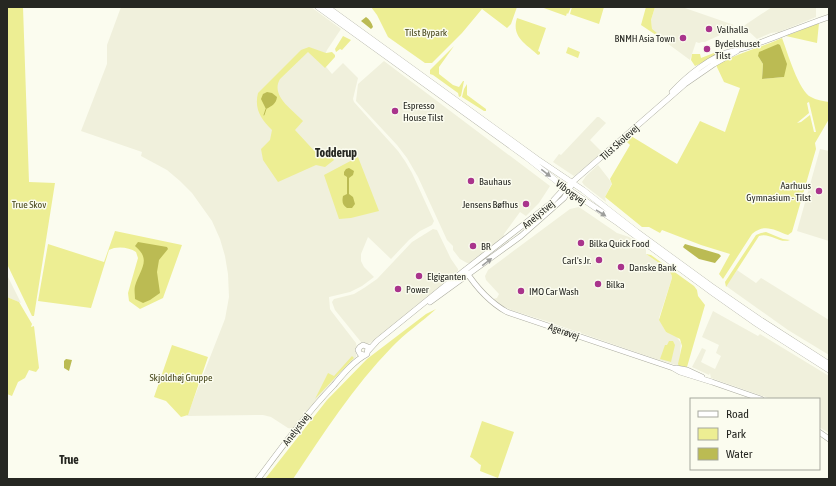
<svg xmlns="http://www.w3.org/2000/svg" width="836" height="486" font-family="'Asap Condensed',sans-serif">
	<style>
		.built { fill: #f0f0dc }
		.green { fill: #edee93; fill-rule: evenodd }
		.water { fill: #bbbb53 }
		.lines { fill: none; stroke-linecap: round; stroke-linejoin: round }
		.stream { stroke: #bbbb53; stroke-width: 1 }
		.secondary-casing { stroke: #abab9f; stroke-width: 6 }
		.primary-casing { stroke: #abab9f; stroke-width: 6 }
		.secondary { stroke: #fff; stroke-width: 5 }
		.primary { stroke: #fff; stroke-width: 5.5 }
		.oneway { fill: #9d9e9c }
		.poi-dot { fill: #a9348c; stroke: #fbfcef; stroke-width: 1.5 }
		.labels { text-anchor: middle; stroke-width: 3; stroke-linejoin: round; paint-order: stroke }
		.poi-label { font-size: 10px; fill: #262722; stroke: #fbfcef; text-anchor: start }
		.park-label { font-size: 10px; fill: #48481d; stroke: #fbfcef }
		.street-label { font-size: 10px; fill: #262722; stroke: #fbfcef }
		.quarter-label { font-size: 12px; font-weight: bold; fill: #262722; stroke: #fbfcef }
	</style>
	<rect width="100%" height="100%" fill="#fbfcef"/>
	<path class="built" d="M121 7H311L341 29 327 50 322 62 332 74 343 63 358 78 353 99 354 102 398 151 405 161 412 173 434 221 432 225 420 231 409 240 391 259 368 237 361 254V261L364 267 374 277 362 286 350 292 329 297 330 309 332 312 356 343 357 348 356 357 295 427 292 429 288 428 271 417 263 415 187 416 225 319 229 297 228 274 225 256 220 239 212 221 192 193 180 181 167 170 141 156 142 152 81 131 107 64V45Z
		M655 7H682L734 25 719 32 720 35 705 42H702L699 43 696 42 690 60 652 32 651 20Z
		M772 7H816V17L779 32 771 33 757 39 744 27 745 25Z
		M384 61 550 186 539 203 526 216 520 212 504 234 503 240 470 263H467L460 259 453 250V246L447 240 418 177 407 158 397 145 356 101 358 84Z
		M597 117H599L606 123 590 140 603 153 574 176 553 162 559 154 561 155Z
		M820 149 829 151V241L797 231Z
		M598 165 612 183 605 197 606 202 584 185 582 182 586 176Z
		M579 207 617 233 629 237 634 240 646 249V254L662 265 661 269 671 273 672 278 659 318 666 332 676 336 681 343 679 366 659 360 546 321 511 310 498 304 493 299 497 298 499 294 486 280 485 276 488 270 570 209Z
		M433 229 437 230 451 259 458 269V271L446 281 441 287 413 308 412 311 378 338 368 344 361 342 335 310 332 302 334 299 354 294 364 288 377 279 412 242Z
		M737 270 756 283 761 278 829 320V355L788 330 726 286Z
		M7 275 21 303 7 297Z
		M713 311 758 336 760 334 829 376V433L819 427V399H771L711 378 710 373 709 375 692 367 702 348 706 350 701 362 715 369 721 356 716 353 719 345 702 337Z"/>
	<path class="green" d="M7 7H23L29 182 55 183 34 316H32L7 264Z
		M371 7H517L511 24 507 28 482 9 462 33 432 63H425L388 37 377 15Z
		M541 7H571L568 14 567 13 566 16Z
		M572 7H604L599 24 570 14Z
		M646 7H655L651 20 652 29 657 33 656 35 641 25Z
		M517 18 546 28 538 51 540 52V54L538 55C526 44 511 37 517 18Z
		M819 23 817 43 786 36Z
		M343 36 351 40 342 50 340 49 336 52 335 49Z
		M782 38C787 51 799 92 811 97 816 100 823 101 829 102V119L815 143 816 149 792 232 788 235C774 230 765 223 752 234L723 279 719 274 730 254 701 245 662 230 660 233 649 227H642L605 197 612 184 610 179 630 145 626 141 631 136 677 164 700 121 725 132 740 88 724 82 716 65C738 53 760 48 782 38ZM758 56 784 77 762 79 763 64ZM809 102 816 132H814L810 115 801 122 797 123 809 113 807 103Z
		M454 46 439 67V74L453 85 459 87 463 81H464L461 96 459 97 458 93 433 75 430 74V70Z
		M309 47 326 53 332 52 335 55V57L325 68 308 52 280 79C270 96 293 110 303 121L295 130 319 156 328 151 334 160 325 167 316 165 278 182 263 160 261 149 270 140 272 130C261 119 254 109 258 93L301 50Z
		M568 47 580 52 578 58 566 53Z
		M719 51 722 54 695 66 691 60 692 54H700L701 58Z
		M467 84V95L486 109V111H484L462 97 464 89Z
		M358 157 379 211 351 218 339 219 324 175Z
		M115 231 182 245 163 298 140 309 129 301 128 293 138 258 136 252C129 247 116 246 109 250L91 308 38 301 48 244 104 262Z
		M766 232 783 239 790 240C779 244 770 232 759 236L726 287 725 282 756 235 761 233Z
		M646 254 651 255 694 286 697 290 698 296 705 305 687 367 679 366 678 364 682 346 680 339 666 332 659 320 672 278C672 271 666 270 661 269L662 265Z
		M7 297 19 302 32 324 31 327 34 326 39 368 36 372 29 370 25 378 18 382 12 396 7 394Z
		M436 309C422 322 405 333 392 347 353 387 324 433 293 479H265L327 400 367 359 426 314Z
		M669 341H673L675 345 671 362 660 359 665 345H667Z
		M172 345 208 357 188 415 181 417 166 401 154 397Z
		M352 356 354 358 350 362 315 399 328 373 334 376Z
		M482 421 514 432 498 478 480 471 481 465C477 463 475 459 470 457Z"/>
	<path class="water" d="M366 17C369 19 372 23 373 27L371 29 361 21Z
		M778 44 780 45 787 64 784 77 762 79 763 64 758 56 759 52Z
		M267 92 272 93 277 97C276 104 272 106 266 109L261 99 263 94Z
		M349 168 354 171 353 175 349 178V194L353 197 355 204 352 208H347C342 205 342 201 343 196L347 194V177L344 175V172L346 169Z
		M138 242 167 247 168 249 159 260 157 272 160 293 150 300 143 303 135 299C135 294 134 290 135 286 140 269 152 260 135 246Z
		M685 244 719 254 721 256 715 263 699 259 684 248 683 247Z
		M66 359 72 360 69 371 64 368V361Z"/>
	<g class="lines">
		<path class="stream" d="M264 115 266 109"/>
		<defs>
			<path id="secondary" d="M672 92C686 77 712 55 733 51 742 49 751 46 759 43 783 34 806 25 829 17
				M465 270C476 287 489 302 507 312L673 368 680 372 712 382 761 399
				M430 302 521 236 564 198 571 186
				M368 351 377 341 451 281 550 204 561 192 685 84 714 64 737 51
				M676 368 687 370 702 377
				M819 432 829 439
				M258 479C282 447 306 414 334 385 344 373 354 361 367 354L368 347 363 345 360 347 358 350 360 354 364 355"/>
			<path id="primary" d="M318 7 526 157 559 183 618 223 713 293 757 324 829 370
				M327 7 537 159 583 190 637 232 711 286 759 319 829 364"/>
		</defs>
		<use href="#secondary" class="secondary-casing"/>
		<use href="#primary" class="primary-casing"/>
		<use href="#secondary" class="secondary"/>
		<use href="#primary" class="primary"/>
	</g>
	<defs><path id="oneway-solid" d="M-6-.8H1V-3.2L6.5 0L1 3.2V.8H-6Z"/></defs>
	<g class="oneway">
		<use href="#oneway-solid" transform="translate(546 173) rotate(38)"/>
		<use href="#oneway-solid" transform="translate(601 213) rotate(32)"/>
		<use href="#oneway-solid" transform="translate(487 262) rotate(-37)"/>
	</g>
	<g class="poi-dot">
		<circle cx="709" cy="29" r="4"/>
		<circle cx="683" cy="38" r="4"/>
		<circle cx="707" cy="49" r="4"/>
		<circle cx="395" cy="111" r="4"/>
		<circle cx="471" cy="181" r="4"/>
		<circle cx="819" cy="191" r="4"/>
		<circle cx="526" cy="204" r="4"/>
		<circle cx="581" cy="243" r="4"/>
		<circle cx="473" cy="246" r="4"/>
		<circle cx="599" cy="260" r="4"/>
		<circle cx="621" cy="267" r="4"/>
		<circle cx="419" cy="276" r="4"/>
		<circle cx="598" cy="284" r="4"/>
		<circle cx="398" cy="289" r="4"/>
		<circle cx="521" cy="291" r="4"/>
	</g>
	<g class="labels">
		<g class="poi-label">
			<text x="717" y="33">Valhalla</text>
			<text x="675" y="42" text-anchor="end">BNMH Asia Town</text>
			<text x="715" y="47">Bydelshuset<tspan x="715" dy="12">Tilst</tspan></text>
			<text x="403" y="109">Espresso<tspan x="403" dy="12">House Tilst</tspan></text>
			<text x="479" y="185">Bauhaus</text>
			<text x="811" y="189" text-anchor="end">Aarhuus<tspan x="811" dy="12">Gymnasium - Tilst</tspan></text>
			<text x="518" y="208" text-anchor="end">Jensens Bøfhus</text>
			<text x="589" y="247">Bilka Quick Food</text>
			<text x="481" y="250">BR</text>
			<text x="591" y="264" text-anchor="end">Carl's Jr.</text>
			<text x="629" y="271">Danske Bank</text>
			<text x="427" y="280">Elgiganten</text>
			<text x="606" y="288">Bilka</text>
			<text x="406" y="293">Power</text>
			<text x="529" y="295">IMO Car Wash</text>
		</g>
		<g class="park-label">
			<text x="426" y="36">Tilst Bypark</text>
			<text x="29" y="208">True Skov</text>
			<text x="181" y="381">Skjoldhøj Gruppe</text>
		</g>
		<g class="street-label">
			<text transform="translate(619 142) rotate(-42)" y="4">Tilst Skolevej</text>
			<text transform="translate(571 192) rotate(36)" y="4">Viborgvej</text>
			<text transform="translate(538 214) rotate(-40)" y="4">Anelystvej</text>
			<text transform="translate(564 331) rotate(19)" y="4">Agerøvej</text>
			<text transform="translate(296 429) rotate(-52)" y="4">Anelystvej</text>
		</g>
		<g class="quarter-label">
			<text x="336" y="157">Todderup</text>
			<text x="69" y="464">True</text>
		</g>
	</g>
	<rect width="836" height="486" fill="none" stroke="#262722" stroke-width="16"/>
	<rect x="690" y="398" width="130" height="72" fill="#fbfcef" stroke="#a6a79d"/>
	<rect x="698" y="411" width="20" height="6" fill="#ffffff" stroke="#a6a79d"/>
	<text x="726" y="418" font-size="12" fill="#262722">Road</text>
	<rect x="698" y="428" width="20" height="12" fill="#edee93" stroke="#a6a79d"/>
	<text x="726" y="438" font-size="12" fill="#262722">Park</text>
	<rect x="698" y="448" width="20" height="12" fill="#bbbb53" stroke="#a6a79d"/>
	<text x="726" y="458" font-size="12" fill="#262722">Water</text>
</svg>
